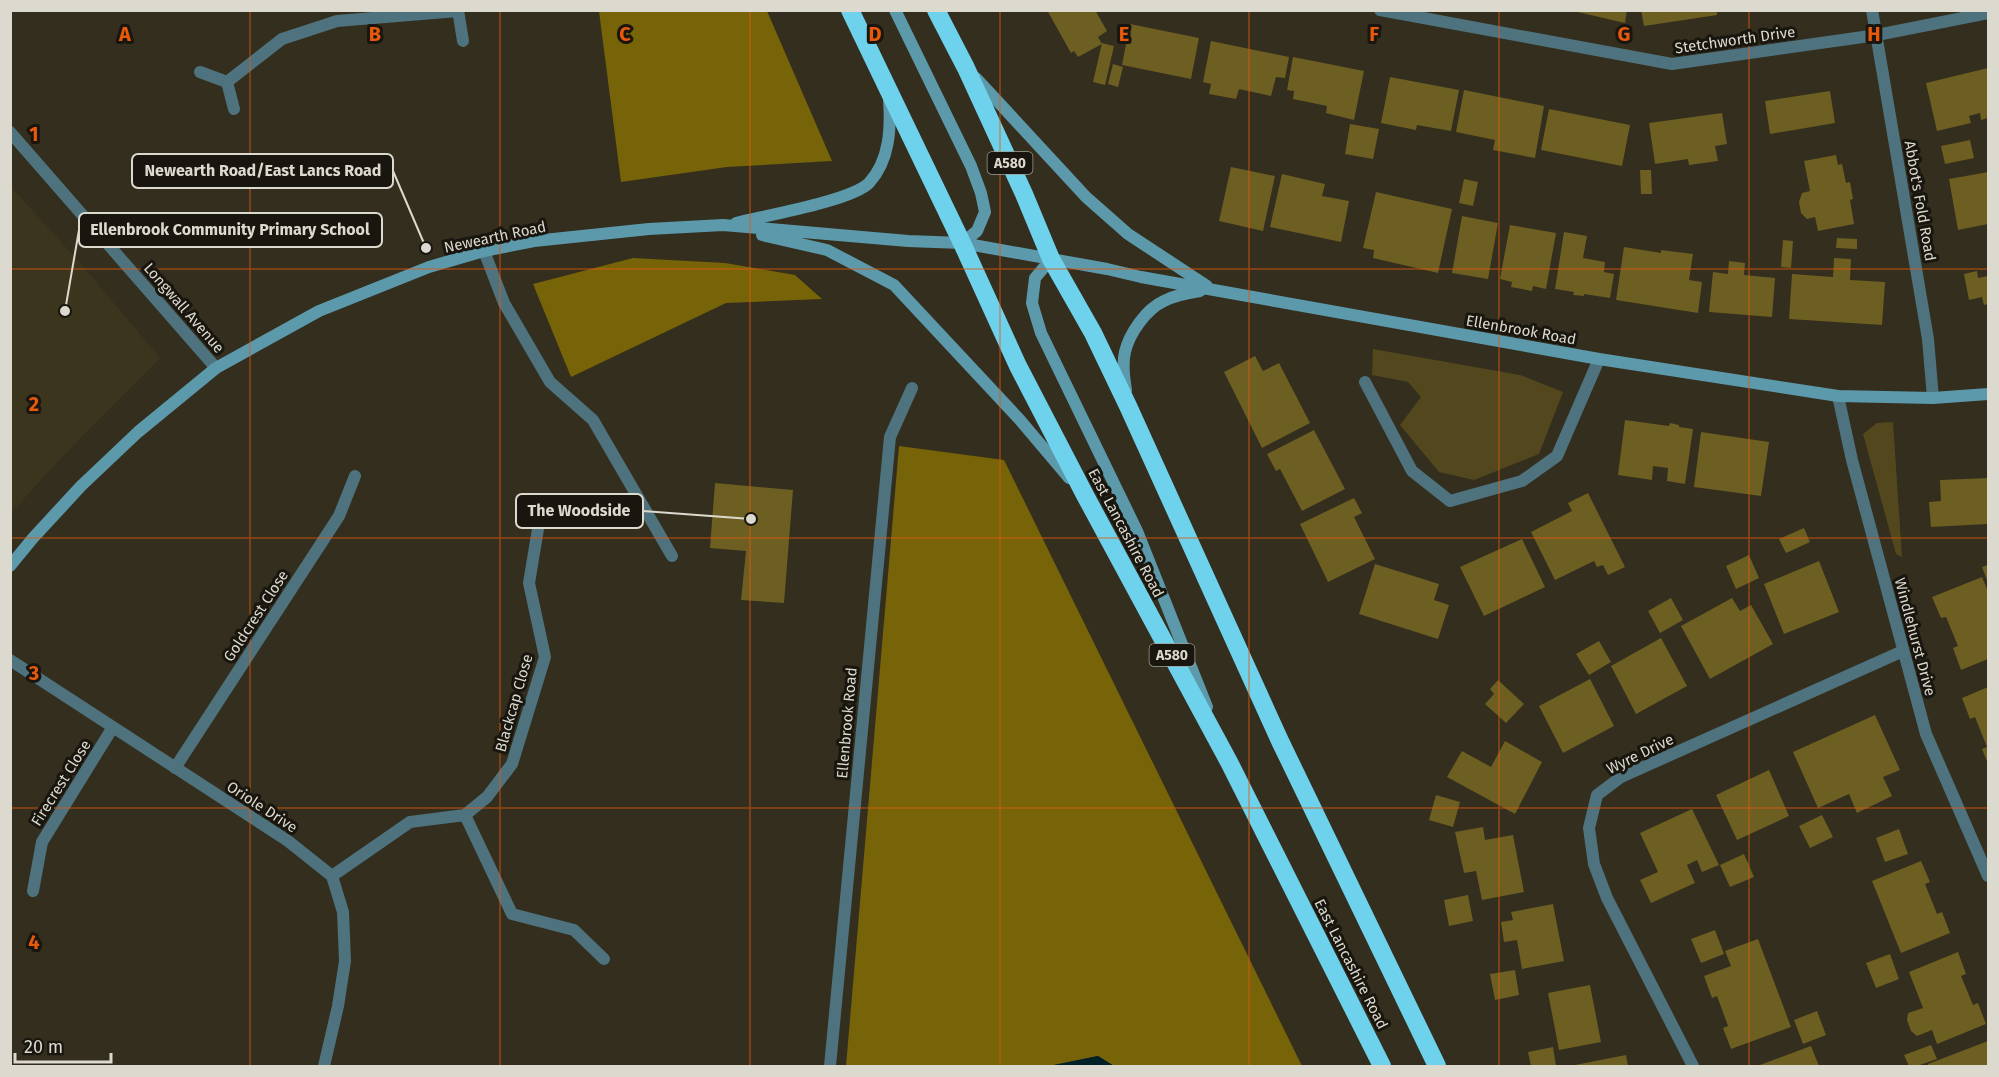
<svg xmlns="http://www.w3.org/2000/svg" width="1999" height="1077" font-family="'Fira Sans',sans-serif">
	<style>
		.built { fill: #3c351d }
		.green { fill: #53471e }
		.forest { fill: #776308 }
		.water { fill: #012129 }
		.building { fill: #6d5e22 }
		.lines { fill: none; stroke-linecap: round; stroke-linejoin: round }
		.lane { stroke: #4e737e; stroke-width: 12 }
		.street { stroke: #4e737e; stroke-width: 12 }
		.secondary { stroke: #5c99ab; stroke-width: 12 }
		.highway { stroke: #6ed2ed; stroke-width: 18 }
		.grid { fill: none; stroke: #e8590c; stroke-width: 1.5; stroke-opacity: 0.55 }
		.labels { text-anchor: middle; stroke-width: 6; stroke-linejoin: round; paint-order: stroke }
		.shield { fill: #18160f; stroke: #a19e95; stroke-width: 1.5 }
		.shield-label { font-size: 14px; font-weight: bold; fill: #dcd9ce }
		.street-label { font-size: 15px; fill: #dcd9ce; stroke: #18160f }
		.grid-label { font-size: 20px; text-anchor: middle; font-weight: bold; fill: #e8590c; stroke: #18160f; stroke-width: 6; stroke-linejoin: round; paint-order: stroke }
		.leader { fill: none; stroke: #dcd9ce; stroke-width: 2 }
		.callout-dot { fill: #dcd9ce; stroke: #18160f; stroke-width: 2 }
		.callout { fill: #18160f; stroke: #dcd9ce; stroke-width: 2 }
		.callout-label { font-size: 16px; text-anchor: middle; font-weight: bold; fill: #dcd9ce }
	</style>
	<rect width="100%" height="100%" fill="#332e1d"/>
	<path class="built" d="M10 186 81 264 160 358 62 457 11 513Z"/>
	<path class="green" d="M1373 349 1520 375 1563 392 1539 454 1474 480 1439 472 1400 425 1421 397 1408 382 1372 375Z
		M1893 422 1902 557 1896 554 1863 434 1877 423Z"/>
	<path class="forest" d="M599 11H767L832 161 727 167 621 182Z
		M633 258 725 263 795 275 822 299 726 303 571 377 533 284Z
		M899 446 1004 460 1302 1066H1114L1098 1056 1049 1066H846Z"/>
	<path class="water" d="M1098 1056 1114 1066H1049Z"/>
	<path class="building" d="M1047 10H1095L1107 31 1098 37 1102 44 1078 57 1074 51 1071 53Z
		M1569 10H1627L1625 23Z
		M1641 10H1717V15L1644 26Z
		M1130 24 1199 38 1191 79 1122 65Z
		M1211 41 1289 57 1285 78 1276 77 1271 96 1239 89 1236 99 1209 94 1211 84 1203 82Z
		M1102 43 1114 46 1105 85 1093 82Z
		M1293 57 1364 71 1354 120 1326 113 1327 106 1293 99 1294 91 1287 90Z
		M1113 64 1123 67 1118 87 1108 84Z
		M1988 68V118L1981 120 1980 113 1969 116 1971 123 1937 131 1926 83Z
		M1390 77 1459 90 1451 131 1417 125 1416 130 1381 123Z
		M1464 90 1544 106 1535 158 1493 150 1495 140 1456 132Z
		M1830 91 1835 123 1770 134 1765 101Z
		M1549 109 1630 125 1622 166 1541 150Z
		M1722 113 1727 144 1715 146 1718 161 1689 165 1688 159 1655 164 1649 123Z
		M1350 124 1379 129 1373 159 1345 154Z
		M1970 140 1974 158 1945 164 1941 146Z
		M1836 155 1838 165 1842 164 1846 183 1850 182 1853 199 1850 200 1854 224 1818 231 1815 217 1807 219 1801 213 1799 202 1802 193 1810 191 1804 161Z
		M1231 167 1275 176 1263 231 1219 221Z
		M1640 170H1651L1652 194H1641Z
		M1988 172V224L1958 230 1949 179Z
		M1282 174 1325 184 1322 196 1349 201 1341 242 1270 227Z
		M1464 179 1478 182 1473 206 1459 203Z
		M1376 192 1452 209 1438 273 1373 258 1374 250 1363 248Z
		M1462 216 1498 223 1488 279 1452 273Z
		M1510 225 1556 233 1546 289 1533 286 1532 291 1511 287 1512 282 1500 279Z
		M1564 232 1587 236 1583 258 1605 262 1604 272 1614 274 1610 298 1584 294V296L1573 295 1574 292 1555 289Z
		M1837 238 1857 239V249L1836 248Z
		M1783 240 1793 241 1791 268 1781 267Z
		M1624 247 1661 253V250L1693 254 1689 280 1702 282 1698 313 1616 300Z
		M1834 258 1851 259 1850 280 1885 282 1882 325 1789 319 1792 274 1833 277Z
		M1729 261 1745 263 1744 275 1775 278 1772 317 1709 312 1713 272 1728 274Z
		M1977 271 1978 278 1988 276V304L1984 305 1982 297 1969 300 1964 274Z
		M1255 356 1263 371 1279 363 1310 423 1262 448 1224 372Z
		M1625 420 1669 426 1670 423 1679 425V427L1693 429 1685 484 1667 481 1668 468 1653 466 1652 480 1618 475Z
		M1314 430 1345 489 1302 511 1280 469 1276 471 1267 454Z
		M1701 432 1769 442 1761 496 1694 487Z
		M1988 478V524L1931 527 1929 502 1941 501 1940 480Z
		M715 483 793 490 784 603 741 600 746 551 710 548Z
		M1588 493 1625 567 1608 575 1603 565 1597 567 1594 561 1555 580 1531 532 1572 511 1568 503Z
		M1354 498 1362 513 1354 517 1375 559 1328 582 1300 524Z
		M1804 528 1810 542 1786 553 1779 539Z
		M1522 539 1545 587 1484 616 1460 567Z
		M1749 555 1759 578 1736 589 1726 566Z
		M1819 561 1839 612 1784 634 1764 584Z
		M1375 564 1439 584 1434 600 1449 605 1438 639 1359 614Z
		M1988 565V583L1982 567Z
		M1982 577 1987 589 1988 588V659L1961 670 1953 648 1958 646 1946 617 1941 618 1932 597Z
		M1671 598 1683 620 1660 633 1648 611Z
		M1732 598 1740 611 1751 605 1773 644 1710 679 1681 626Z
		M1661 638 1687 686 1636 714 1611 666Z
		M1599 641 1611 662 1589 675 1576 654Z
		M1590 679 1614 726 1563 753 1539 706Z
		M1498 680 1524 704 1506 723 1485 704 1494 694 1490 689Z
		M1988 687V764L1982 749 1987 747 1975 717 1970 719 1962 698Z
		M1875 715 1900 770 1883 777 1892 796 1857 813 1849 794 1818 808 1793 752Z
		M1505 741 1542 762 1515 814 1447 777 1462 751 1491 767Z
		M1769 770 1789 816 1737 840 1716 795Z
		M1436 795 1460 802 1453 827 1429 820Z
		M1692 809 1719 865 1702 872 1697 860 1687 865 1695 883 1651 903 1640 880 1658 872 1640 833Z
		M1822 815 1833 837 1810 848 1799 826Z
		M1483 827 1485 840 1513 835 1524 892 1482 900 1476 871 1464 873 1455 832Z
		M1899 829 1908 854 1885 862 1876 838Z
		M1744 854 1754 877 1730 887 1720 865Z
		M1921 861 1930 882 1925 884 1937 914 1942 912 1950 933 1901 953 1872 881Z
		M1468 895 1473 921 1449 926 1444 900Z
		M1553 904 1564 961 1522 969 1517 940 1504 942 1501 922 1513 920 1511 912Z
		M1715 930 1724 954 1701 963 1691 939Z
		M1758 939 1791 1027 1731 1049 1723 1028 1728 1026 1717 996 1712 998 1704 976 1731 966 1725 951Z
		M1958 952 1966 974 1961 976 1973 1005 1978 1003 1986 1024 1937 1044 1932 1030 1917 1036 1911 1031 1907 1020 1908 1013 1923 1008 1909 972Z
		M1890 954 1899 979 1876 988 1866 963Z
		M1515 970 1519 995 1495 1000 1490 974Z
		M1590 985 1601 1042 1559 1050 1548 993Z
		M1817 1011 1826 1035 1803 1044 1794 1020Z
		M1988 1041V1066H1928V1064Z
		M1931 1045 1937 1059 1917 1066H1909L1904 1055Z
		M1811 1046 1819 1066H1757Z
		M1553 1047 1556 1066H1531L1528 1052Z
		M1626 1055 1628 1066H1575V1065Z"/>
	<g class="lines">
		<path class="lane" d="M484 251 504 303 550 382 593 420 672 556"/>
		<path class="street" d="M458 10 463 41
			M1380 10 1672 64 1877 35 1988 13
			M1872 10 1928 339 1933 398
			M200 72 227 82 234 109
			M227 82 282 39 337 21 458 11
			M10 132 216 368
			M1365 382 1412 471 1450 501 1522 481 1557 456 1599 359
			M1838 396 1852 460 1926 734 1988 876
			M10 660 288 841 332 876 343 912 345 961 338 1006 324 1066
			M175 768 339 516 355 476
			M465 815 512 914 574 930 604 959
			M332 876 410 822 465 815 487 797 512 764 545 657 529 583 541 511
			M33 891 42 842 113 727
			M830 1066 890 437 912 388
			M1693 1066 1607 898 1594 864 1589 828 1597 795 1621 777 1903 651"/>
		<path class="secondary" d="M895 10 971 166 981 193 985 212 977 231 962 243
			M976 78 1086 197 1128 234 1207 286
			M736 223C763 216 851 201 869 183 890 160 891 128 889 99
			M762 235 827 250 894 285 1020 420 1069 478
			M1051 259 1035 278 1032 303 1041 333 1137 531 1207 707
			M1126 390C1124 378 1122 364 1125 352 1129 334 1146 309 1164 301 1175 295 1187 293 1200 291
			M10 566 33 538 81 486 138 432 216 368 319 311 429 267 484 251 534 241 649 229 723 225 908 241 962 243 1107 269 1141 277 1599 359 1838 396 1933 398 1988 394"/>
		<path class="highway" d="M850 10 962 243 1018 366 1086 497 1229 762 1382 1066
			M936 10 966 68 1024 194 1051 259 1093 333 1128 406 1280 741 1437 1066"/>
	</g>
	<path class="grid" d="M250 10V1066M500 10V1066M750 10V1066M1000 10V1066M1249 10V1066M1499 10V1066M1749 10V1066M10 269H1988M10 538H1988M10 808H1988"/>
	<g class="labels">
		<g class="shield">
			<rect x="987.5" y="152" width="45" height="22" rx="4.5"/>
			<rect x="1149.5" y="644" width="45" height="22" rx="4.5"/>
		</g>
		<g class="shield-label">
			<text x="1010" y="168">A580</text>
			<text x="1172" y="660">A580</text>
		</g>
		<g class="street-label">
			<text transform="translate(1735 40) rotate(-8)" y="5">Stetchworth Drive</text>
			<text transform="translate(1920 201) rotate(80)" y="5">Abbot's Fold Road</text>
			<text transform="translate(495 237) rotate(-12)" y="5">Newearth Road</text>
			<text transform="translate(184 308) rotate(49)" y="5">Longwall Avenue</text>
			<text transform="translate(1521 330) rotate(10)" y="5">Ellenbrook Road</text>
			<text transform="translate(1126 533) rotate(62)" y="5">East Lancashire Road</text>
			<text transform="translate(256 616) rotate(-57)" y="5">Goldcrest Close</text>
			<text transform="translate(1915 637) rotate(75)" y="5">Windlehurst Drive</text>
			<text transform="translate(514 703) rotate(-74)" y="5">Blackcap Close</text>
			<text transform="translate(847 723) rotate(-85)" y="5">Ellenbrook Road</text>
			<text transform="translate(1640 754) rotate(-26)" y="5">Wyre Drive</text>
			<text transform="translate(61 783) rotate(-58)" y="5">Firecrest Close</text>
			<text transform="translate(262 807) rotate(33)" y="5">Oriole Drive</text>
			<text transform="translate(1351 964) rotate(63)" y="5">East Lancashire Road</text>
		</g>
	</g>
	<g class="grid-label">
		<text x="125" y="41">A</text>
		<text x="375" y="41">B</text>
		<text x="625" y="41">C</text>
		<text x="875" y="41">D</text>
		<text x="1124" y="41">E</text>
		<text x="1374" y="41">F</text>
		<text x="1624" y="41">G</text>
		<text x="1874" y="41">H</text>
		<text x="34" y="141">1</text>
		<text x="34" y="411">2</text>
		<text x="34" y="680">3</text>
		<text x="34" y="949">4</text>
	</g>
	<path class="leader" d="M426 248L393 171M65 311L79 230M751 519L643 511"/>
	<g class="callout-dot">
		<circle cx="426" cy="248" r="6"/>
		<circle cx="65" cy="311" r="6"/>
		<circle cx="751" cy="519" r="6"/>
	</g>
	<g class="callout">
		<rect x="132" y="154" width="261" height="34" rx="6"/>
		<rect x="79" y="213" width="303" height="34" rx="6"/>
		<rect x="516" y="494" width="127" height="34" rx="6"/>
	</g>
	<g class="callout-label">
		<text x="263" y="176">Newearth Road/East Lancs Road</text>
		<text x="230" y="235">Ellenbrook Community Primary School</text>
		<text x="579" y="516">The Woodside</text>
	</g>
	<rect width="1999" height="1077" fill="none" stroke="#dcd9ce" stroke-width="24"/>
	<path d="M15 1053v9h96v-9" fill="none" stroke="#dcd9ce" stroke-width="3"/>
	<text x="24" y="1053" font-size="18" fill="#dcd9ce" stroke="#18160f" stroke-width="4.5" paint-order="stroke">20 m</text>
</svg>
